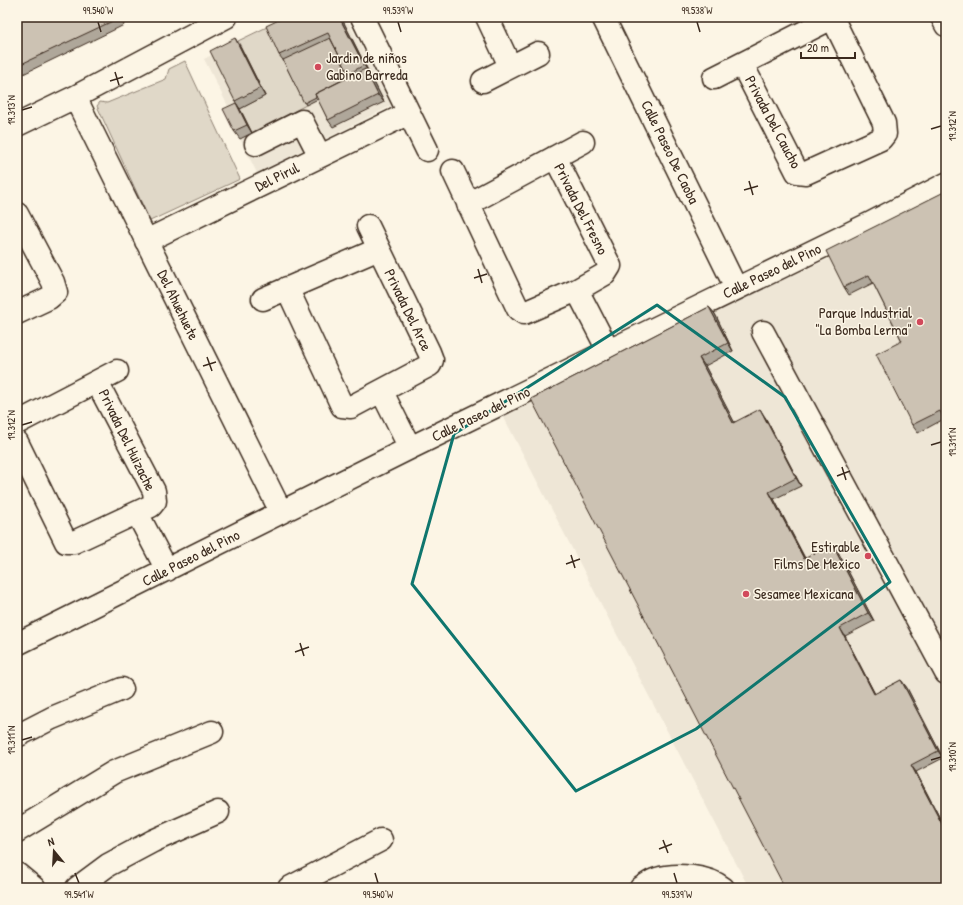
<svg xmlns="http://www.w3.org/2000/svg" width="963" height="905" font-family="'Patrick Hand',sans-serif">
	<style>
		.built { fill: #eee6d6 }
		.green { fill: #e0d8c8; stroke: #8e8173 }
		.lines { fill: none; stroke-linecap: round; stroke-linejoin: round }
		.minor-casing { stroke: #3b2a1e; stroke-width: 25 }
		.major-casing { stroke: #3b2a1e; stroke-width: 25 }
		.minor { stroke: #fcf5e5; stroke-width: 22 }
		.major { stroke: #fcf5e5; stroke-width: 22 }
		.wall { fill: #afa79a; stroke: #3b2a1e }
		.shaded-wall { fill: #8f887d; stroke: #3b2a1e }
		.building { fill: #ccc2b3; stroke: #3b2a1e }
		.marked { fill: none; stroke: #0f766e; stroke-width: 3; stroke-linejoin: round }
		.ticks { fill: none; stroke: #3b2a1e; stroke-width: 1.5 }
		.poi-dot { fill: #d1495b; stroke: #fcf5e5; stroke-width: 1.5 }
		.labels { text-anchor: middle; stroke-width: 3; stroke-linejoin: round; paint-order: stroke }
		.poi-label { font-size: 15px; fill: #3b2a1e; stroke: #fcf5e5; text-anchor: start }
		.street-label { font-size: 15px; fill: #3b2a1e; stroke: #fcf5e5 }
		.neatline { fill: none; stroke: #3b2a1e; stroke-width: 1.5 }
		.ticks-label { font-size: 10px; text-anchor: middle; fill: #3b2a1e }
	</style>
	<rect width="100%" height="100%" fill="#fcf5e5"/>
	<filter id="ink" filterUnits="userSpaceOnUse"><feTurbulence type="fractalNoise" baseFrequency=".025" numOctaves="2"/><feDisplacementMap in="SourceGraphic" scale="8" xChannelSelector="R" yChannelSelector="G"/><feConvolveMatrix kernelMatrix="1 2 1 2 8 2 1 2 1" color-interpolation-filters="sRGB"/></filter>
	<g filter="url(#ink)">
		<path class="built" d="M286 17H346L391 106 257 173 229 117 231 112 204 59Z
			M946 204V888H749L501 412Z"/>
		<path class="green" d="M267 27 306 105 252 133 240 109 265 96 238 41Z
			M185 61 240 179 150 221 97 106 100 102 107 103 166 79 169 69Z"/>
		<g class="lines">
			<defs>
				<path id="minor" d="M362 17 427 150
					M487 17 510 66
					M603 17 736 288
					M942 17 946 25
					M742 64 797 172 806 173 881 139 885 134 884 123 832 17
					M714 78 832 18
					M483 81 538 53
					M75 97 281 512
					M17 125 75 97 226 17
					M256 144 302 121 320 156
					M453 171 518 309 524 313 577 290 605 274 610 266 555 157
					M468 204 583 142
					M17 214 53 282 56 292 49 298 17 313
					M146 241 409 113
					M287 288 342 406 351 407 430 365 432 360 429 352 368 226
					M577 290 609 352
					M263 299 379 249
					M763 332 946 673
					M382 392 410 448
					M17 423 117 371
					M17 442 66 542H74L151 506 155 501 154 491 97 382
					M137 513 167 570
					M17 644 410 448 869 224 946 184
					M17 736 52 718 122 689
					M17 831 114 772 212 732
					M77 888 108 865 153 841 218 812
					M289 888 381 840
					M641 888C646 885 652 880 657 879 675 873 708 876 723 888"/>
				<path id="major" d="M17 874 34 888"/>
			</defs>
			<use href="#minor" class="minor-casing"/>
			<use href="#major" class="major-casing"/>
			<use href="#minor" class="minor"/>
			<use href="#major" class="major"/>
		</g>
		<path class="wall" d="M17 17H120L124 25 17 77Z
			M341 17 384 102 333 127 328 120 318 99 306 105 283 60 279 55Z
			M240 46 265 96 240 109 235 101Z
			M241 111 252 133 240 139 234 131Z
			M946 191 944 419 918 433 912 425 902 341 873 283 849 295 844 287Z
			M709 307 715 314 733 351 705 366 734 422 765 417 801 486 774 499 805 558 838 552 874 621 845 636 875 694 901 680 907 688 943 758 916 772 946 830V888L531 399Z"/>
		<path class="shaded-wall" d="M119 17H120L124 25Z
			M339 17H341L369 73 364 65Z
			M235 38 240 46 265 96 260 88Z
			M365 69 371 76 384 102 378 95Z
			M236 103 241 111 252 133 247 125Z
			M709 307 715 314 733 351 728 343Z
			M699 358 705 366 739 431 733 423Z
			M760 409 765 417 801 486 796 478Z
			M769 492 774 499 809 567 804 559Z
			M832 544 838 552 874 621 868 613Z
			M840 628 845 636 879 702 874 694Z
			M901 680 907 688 943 758 938 751Z
			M911 765 916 772 946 830V832Z"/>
		<path class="building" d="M17 17H119V18L17 66Z
			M285 17H339L364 65 348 74 328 33 279 55 266 26Z
			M235 38 260 88 235 101 210 51Z
			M330 38 350 76 315 94 316 97 304 103 283 60Z
			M365 69 378 95 328 120 315 94Z
			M236 103 247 125 234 131 223 109Z
			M946 191V423L940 411 912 425 876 354 902 341 869 275 844 287 826 251Z
			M709 307 728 343 699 358 733 423 760 409 796 478 769 492 804 559 832 544 868 613 840 628 874 694 901 680 938 751 911 765 946 832V888H785L531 399Z"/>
	</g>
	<path class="marked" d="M657 305 785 397 890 582 696 729 576 791 412 584 454 434Z"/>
	<path class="ticks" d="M98 22 101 32M398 22 401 32M697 22 700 32M115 72 119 85M110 81 123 77M22 110 32 107M931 129 941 126M749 181 753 195M744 190 758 186M478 269 482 283M474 278 487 274M207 357 212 371M203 366 216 362M22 425 32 422M931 445 941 442M842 467 846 480M837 476 850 471M571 555 575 568M566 564 580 559M300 643 304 656M295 652 309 647M22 740 32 737M931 760 941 757M663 840 668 853M659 849 672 844M75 873 79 883M375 873 378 883M674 873 677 883"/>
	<g class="poi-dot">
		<circle cx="318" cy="67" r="4"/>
		<circle cx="920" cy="322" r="4"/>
		<circle cx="868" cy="556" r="4"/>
		<circle cx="746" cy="594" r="4"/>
	</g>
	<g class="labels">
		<g class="poi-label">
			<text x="326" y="63">Jardin de niños<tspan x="326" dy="17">Gabino Barreda</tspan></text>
			<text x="912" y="318" text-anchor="end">Parque Industrial<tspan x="912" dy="17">"La Bomba Lerma"</tspan></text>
			<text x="860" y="552" text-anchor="end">Estirable<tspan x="860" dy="17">Films De Mexico</tspan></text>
			<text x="754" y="599">Sesamee Mexicana</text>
		</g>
		<g class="street-label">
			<text transform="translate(773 122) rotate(62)" y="5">Privada Del Caucho</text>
			<text transform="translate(670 152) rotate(64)" y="5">Calle Paseo De Caoba</text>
			<text transform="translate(277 177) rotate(-26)" y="5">Del Pirul</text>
			<text transform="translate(581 209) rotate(63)" y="5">Privada Del Fresno</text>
			<text transform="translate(772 271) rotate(-26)" y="5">Calle Paseo del Pino</text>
			<text transform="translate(178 305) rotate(64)" y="5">Del Ahuehuete</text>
			<text transform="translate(408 310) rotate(64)" y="5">Privada Del Arce</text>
			<text transform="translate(481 414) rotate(-26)" y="5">Calle Paseo del Pino</text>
			<text transform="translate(127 440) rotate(64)" y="5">Privada Del Huizache</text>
			<text transform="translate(191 558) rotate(-27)" y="5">Calle Paseo del Pino</text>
		</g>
	</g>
	<rect width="963" height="905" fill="none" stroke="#fcf5e5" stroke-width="44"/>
	<g transform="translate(54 851) rotate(342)" stroke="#fcf5e5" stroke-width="3" paint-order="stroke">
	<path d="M0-3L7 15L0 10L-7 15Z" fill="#3b2a1e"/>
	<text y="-6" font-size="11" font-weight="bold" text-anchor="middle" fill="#3b2a1e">N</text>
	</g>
	<path d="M801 52v6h54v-6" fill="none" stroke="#3b2a1e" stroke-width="2"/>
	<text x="807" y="52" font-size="12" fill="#3b2a1e" stroke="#fcf5e5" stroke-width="3" paint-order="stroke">20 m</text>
	<rect x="22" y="22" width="919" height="861" class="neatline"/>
	<g class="ticks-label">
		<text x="98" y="14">99.540°W</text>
		<text x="398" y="14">99.539°W</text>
		<text x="697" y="14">99.538°W</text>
		<text transform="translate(11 110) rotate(-90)" y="4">19.313°N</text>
		<text transform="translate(952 126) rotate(-90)" y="4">19.312°N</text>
		<text transform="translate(11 425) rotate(-90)" y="4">19.312°N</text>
		<text transform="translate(952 442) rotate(-90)" y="4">19.311°N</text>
		<text transform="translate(11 740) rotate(-90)" y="4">19.311°N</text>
		<text transform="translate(952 757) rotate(-90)" y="4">19.310°N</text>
		<text x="79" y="898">99.541°W</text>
		<text x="378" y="898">99.540°W</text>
		<text x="677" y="898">99.539°W</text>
	</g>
</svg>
